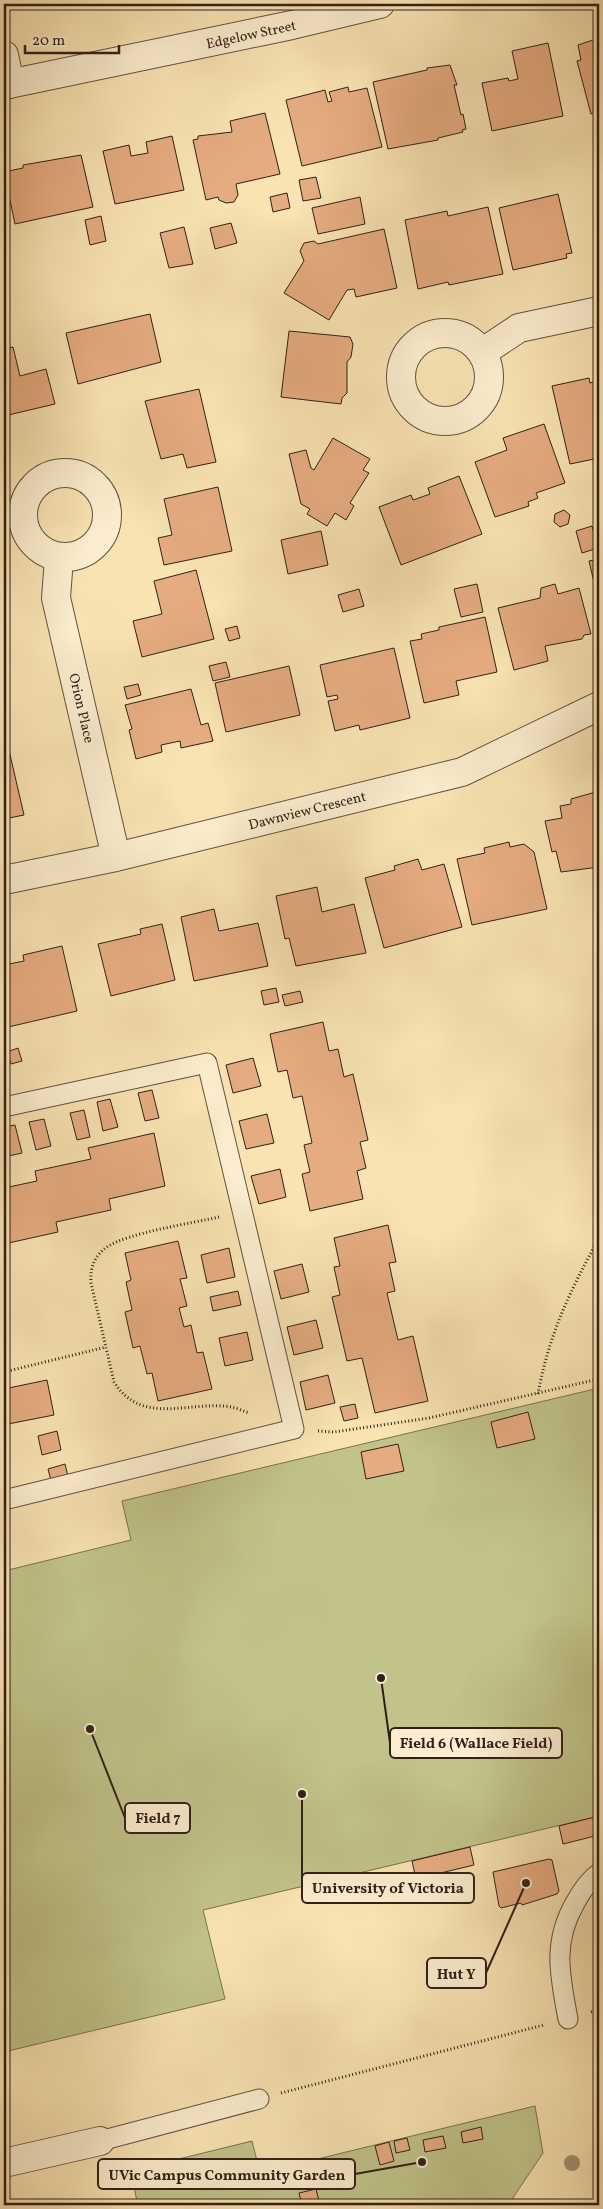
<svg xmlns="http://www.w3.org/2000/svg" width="603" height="2209" font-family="Vollkorn,serif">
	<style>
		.green { fill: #c1c38a; stroke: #797252 }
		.building { fill: #e6ac81; stroke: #312019 }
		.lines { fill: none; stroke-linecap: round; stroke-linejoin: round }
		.lane-casing { stroke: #635140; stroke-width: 21 }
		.street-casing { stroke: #635140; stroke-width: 30 }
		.path { stroke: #312019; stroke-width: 3; stroke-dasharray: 1 2.5; stroke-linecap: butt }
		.lane { stroke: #fbedce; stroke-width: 19 }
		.street { stroke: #fbedce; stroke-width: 28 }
		.tree { fill: #a39371 }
		.labels { text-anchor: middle; stroke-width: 4; stroke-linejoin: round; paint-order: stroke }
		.street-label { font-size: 14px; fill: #312019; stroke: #fbedce }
		.leader { fill: none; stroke: #312019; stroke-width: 2 }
		.callout-dot { fill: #312019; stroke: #fbedce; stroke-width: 2 }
		.callout { fill: #fbedce; stroke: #312019; stroke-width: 2 }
		.callout-label { font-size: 15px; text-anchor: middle; font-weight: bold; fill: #312019 }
	</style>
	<rect width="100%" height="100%" fill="#f9e3b3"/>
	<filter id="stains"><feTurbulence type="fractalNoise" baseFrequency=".004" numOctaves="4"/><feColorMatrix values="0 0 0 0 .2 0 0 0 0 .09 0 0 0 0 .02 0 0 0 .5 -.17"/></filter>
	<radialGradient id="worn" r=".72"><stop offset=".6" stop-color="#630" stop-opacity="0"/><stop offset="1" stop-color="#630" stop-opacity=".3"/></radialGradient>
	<path class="green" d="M599 1388V1816L203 1910 225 1999 4 2052V1571L131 1540 122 1501Z
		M535 2106 543 2153 508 2205H138L130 2171 252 2141 260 2173Z"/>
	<path class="building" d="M599 38V112L591 114 577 61 581 60 578 45Z
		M548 43 563 116 492 131 482 83 508 78 509 81 518 79 512 51Z
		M450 65 457 85H454L461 115 463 114 466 129 462 130 463 132 438 138V140L388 149 373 82 427 70V68Z
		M348 87 349 92 367 88 382 147 302 166 286 100 325 90 328 102 332 101 329 92Z
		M265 113 280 174 236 184 238 195 234 202 226 203 219 200 218 197 206 200 193 140 198 139V136L232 132 230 121Z
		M172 136 184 190 115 204 103 151 129 145 131 156 148 153 146 142Z
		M81 155 93 207 15 224 4 172 23 168V165Z
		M316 177 321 198 303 201 299 180Z
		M287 193 290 208 273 212 270 197Z
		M558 194 572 253 566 254 567 258 513 270 499 208Z
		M360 197 365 224 318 234 312 208Z
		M488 207 503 274 449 285 448 282 418 289 405 220 447 211 448 216Z
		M101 216 106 241 90 245 85 220Z
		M231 223 237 243 215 249 210 228Z
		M184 227 193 264 169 268 160 233Z
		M384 229 397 288 356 297 354 289 347 290 329 320 284 293 304 261 300 251 304 243 314 241 318 244Z
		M150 314 161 362 78 384 66 333Z
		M289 331 350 337 353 344 351 357 347 362V393L342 398 341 404 281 397Z
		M13 347 20 376 46 369 55 404 4 416V349Z
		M589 378 590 383 599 380V458L570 464 552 386Z
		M199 389 216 462 187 468 183 454 161 459 145 401Z
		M544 424 565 483 536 493 538 498 528 502 529 506 495 517 475 462 507 450 503 438Z
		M333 438 370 459 363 470 369 473 350 503 354 506 346 520 335 513 327 526 307 514 310 509 301 504 289 454 306 450 311 468 314 470Z
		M459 476 482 534 401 565 379 507 411 495 413 500 430 494 428 488Z
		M218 487 232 551 164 565 158 538 172 535 164 499Z
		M564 510 570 515 568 524 560 527 554 522 555 514Z
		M592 526 598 548 582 553 576 531Z
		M321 531 328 565 288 574 281 540Z
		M599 559V604L589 561Z
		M196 570 214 639 142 657 133 621 162 614 154 581Z
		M477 584 483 612 461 617 454 589Z
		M555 584 558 594 579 588 591 634 584 635 582 639 545 646 548 661 514 670 498 608 540 598 541 588Z
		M359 589 364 606 343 612 338 595Z
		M485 617 497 672 456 681 459 695 424 703 410 641 422 639 421 634 439 630V627Z
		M237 626 240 638 229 641 225 629Z
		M394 648 410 718 360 730 359 725 335 731 328 701 338 699 337 695 327 697 320 665Z
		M226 662 230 677 213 681 209 666Z
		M289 666 300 715 226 732 215 683Z
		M138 684 141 695 127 699 124 687Z
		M191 689 201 725 208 723 213 741 181 748 180 741 161 745 162 752 136 759 129 730 132 729 125 705Z
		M8 746 24 815 4 819V747Z
		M599 791V867L561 872 556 851 552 852 545 821 562 818 560 806 571 804V799Z
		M509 842 510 847 524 844 534 852 547 909 472 925 457 859 485 853 484 848Z
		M418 859 422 870 444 864 462 927 384 948 365 878 395 870 394 866Z
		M317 887 322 912 354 904 366 953 296 966 289 938 285 939 276 896Z
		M214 909 219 931 258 923 268 966 194 981 181 917Z
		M162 924 175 980 111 996 98 944 141 934 140 929Z
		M62 946 77 1011 4 1028V965L24 961 23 955Z
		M276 988 279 1002 264 1005 261 991Z
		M300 991 303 1002 285 1006 282 995Z
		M323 1022 329 1051 338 1049 344 1077 353 1074 368 1140 360 1142 366 1168 357 1171 363 1199 310 1211 302 1174 310 1172 304 1145 312 1143 302 1096 293 1098 287 1070 278 1072 270 1034Z
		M18 1048 22 1061 11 1064 7 1052Z
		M253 1058 261 1086 233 1093 226 1065Z
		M152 1090 159 1118 145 1121 138 1093Z
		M110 1099 118 1127 103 1131 97 1102Z
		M84 1110 90 1137 77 1140 70 1113Z
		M267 1114 274 1143 246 1149 239 1121Z
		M44 1119 51 1146 36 1150 29 1122Z
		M15 1125 22 1153 4 1157V1127Z
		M154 1133 165 1186 109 1199 111 1210 56 1222 58 1232 4 1244V1188L37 1181 35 1171 91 1159 88 1148Z
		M280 1169 286 1197 259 1204 251 1176Z
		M388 1225 396 1262 389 1263 395 1291 387 1293 398 1340 413 1336 428 1401 375 1413 362 1358 347 1361 332 1297 340 1295 334 1267 340 1266 334 1238Z
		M178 1241 187 1278 180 1279 187 1306 179 1308 184 1327 191 1325 197 1353 203 1352 212 1389 158 1401 152 1373 147 1374 140 1346 133 1348 125 1312 132 1310 126 1282 131 1280 125 1253Z
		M229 1248 235 1277 207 1283 201 1255Z
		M302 1264 309 1292 281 1299 274 1271Z
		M238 1291 241 1305 213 1311 210 1297Z
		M316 1320 323 1348 294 1355 287 1327Z
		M247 1332 253 1360 225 1366 219 1338Z
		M328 1375 335 1403 306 1410 300 1382Z
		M47 1380 54 1415 8 1424 4 1409V1389Z
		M355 1404 358 1418 344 1421 340 1407Z
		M528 1412 535 1439 497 1448 491 1422Z
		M57 1431 61 1450 42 1455 38 1436Z
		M398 1444 404 1471 366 1479 361 1452Z
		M65 1464 68 1476 51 1481 48 1469Z
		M599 1816V1835L563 1844 559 1826Z
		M470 1847 474 1865 416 1879 412 1861Z
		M549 1859 552 1860 559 1891 557 1894 522 1905 521 1903 501 1908 499 1906 493 1872Z
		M481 2127 483 2139 463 2143 461 2132Z
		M443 2136 446 2148 425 2152 423 2140Z
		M407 2138 410 2150 396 2153 394 2141Z
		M389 2142 394 2161 380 2165 375 2146Z
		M316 2189 320 2205H302L299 2193Z"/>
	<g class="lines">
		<defs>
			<path id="lane" d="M4 1107 207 1063 294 1429 4 1500
				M568 2019C560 1976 552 1943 575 1903 581 1892 589 1880 599 1873
				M100 2141 259 2099"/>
			<path id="street" d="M4 55 10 84
				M4 85 292 25 380 4
				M401 377a44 44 0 1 1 88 0a44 44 0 1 1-88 0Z
				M483 352 519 328 599 311
				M23 515a42 42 0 1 1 84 0a42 42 0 1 1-84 0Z
				M59 558 56 598 116 857
				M4 880 116 857 462 772 599 706
				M4 2163 100 2141"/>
		</defs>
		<use href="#lane" class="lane-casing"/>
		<use href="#street" class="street-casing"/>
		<path class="path" d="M219 1217C193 1223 127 1233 107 1247 94 1256 90 1268 91 1283L114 1382C142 1427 190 1400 231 1407 237 1408 243 1411 249 1413
			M4 1372 106 1347
			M538 1394C549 1334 570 1291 599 1238
			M318 1431 334 1432 429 1418 599 1379
			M591 2012 599 2010
			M281 2093 544 2025"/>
		<use href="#lane" class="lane"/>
		<use href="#street" class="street"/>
	</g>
	<circle class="tree" cx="572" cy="2163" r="8"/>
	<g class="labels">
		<g class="street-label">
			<text transform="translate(251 34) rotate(-12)" y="5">Edgelow Street</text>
			<text transform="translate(82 708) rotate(77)" y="5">Orion Place</text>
			<text transform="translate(307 810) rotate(-14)" y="5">Dawnview Crescent</text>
		</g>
	</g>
	<path class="leader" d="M381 1678L390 1743M90 1729L125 1818M302 1794L302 1888M526 1883L486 1973M422 2162L355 2174"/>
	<g class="callout-dot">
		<circle cx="381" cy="1678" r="5"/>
		<circle cx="90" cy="1729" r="5"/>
		<circle cx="302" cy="1794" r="5"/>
		<circle cx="526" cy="1883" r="5"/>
		<circle cx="422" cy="2162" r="5"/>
	</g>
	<g class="callout">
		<rect x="390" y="1728" width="172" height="30" rx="5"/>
		<rect x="125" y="1803" width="65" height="30" rx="5"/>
		<rect x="302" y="1873" width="172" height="30" rx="5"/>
		<rect x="427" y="1958" width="59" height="30" rx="5"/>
		<rect x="98" y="2159" width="257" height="30" rx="5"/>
	</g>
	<g class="callout-label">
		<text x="476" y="1748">Field 6 (Wallace Field)</text>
		<text x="158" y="1823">Field 7</text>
		<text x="388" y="1893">University of Victoria</text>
		<text x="456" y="1979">Hut Y</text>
		<text x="227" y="2180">UVic Campus Community Garden</text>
	</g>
	<rect width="603" height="2209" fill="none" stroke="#f9e3b3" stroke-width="20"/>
	<rect x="5" y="5" width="593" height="2199" fill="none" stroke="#312019" stroke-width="2.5"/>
	<rect x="10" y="10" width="583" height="2189" fill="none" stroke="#312019"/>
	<path d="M25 45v8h94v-8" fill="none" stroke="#312019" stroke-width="2.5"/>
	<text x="32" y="45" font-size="15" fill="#312019" stroke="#fbedce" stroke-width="4" paint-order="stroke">20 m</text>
	<rect width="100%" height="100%" filter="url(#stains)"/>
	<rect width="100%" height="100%" fill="url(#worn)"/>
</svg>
